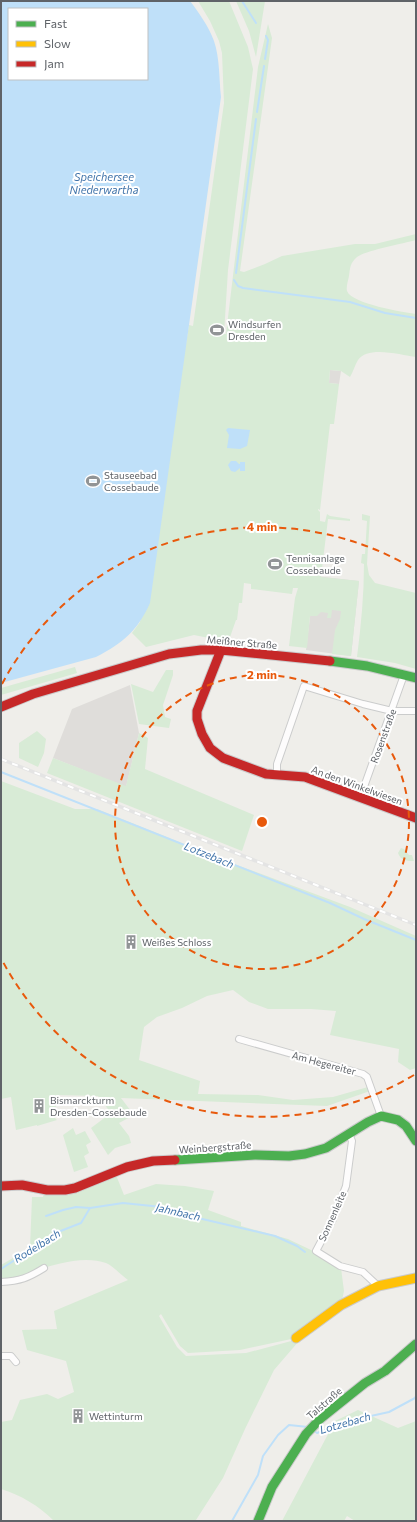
<svg xmlns="http://www.w3.org/2000/svg" width="417" height="1522" font-family="Commissioner,sans-serif">
	<style>
		.industrial { fill: #dfddda }
		.green { fill: #d8ebd6; fill-rule: evenodd }
		.water { fill: #bfe0f9; fill-rule: evenodd }
		.lines { fill: none; stroke-linecap: round; stroke-linejoin: round }
		.stream { stroke: #bfe0f9; stroke-width: 2 }
		.street-casing { stroke: #cbcccc; stroke-width: 8 }
		.fast-casing { stroke: #cacacb; stroke-width: 11 }
		.slow-casing { stroke: #cacacb; stroke-width: 11 }
		.jam-casing { stroke: #cacacb; stroke-width: 11 }
		.street { stroke: #fdfcfc; stroke-width: 6 }
		.fast { stroke: #4caf50; stroke-width: 9 }
		.slow { stroke: #ffc107; stroke-width: 9 }
		.jam { stroke: #c62828; stroke-width: 9 }
		.rail-casing { stroke: #e4e4e4; stroke-width: 3.5 }
		.rail { stroke: #fff; stroke-width: 2; stroke-dasharray: 6; stroke-linecap: butt }
		.ring { fill: none; stroke: #e8590c; stroke-width: 2; stroke-dasharray: 7 5 }
		.labels { text-anchor: middle; stroke-width: 4; stroke-linejoin: round; paint-order: stroke }
		.poi-label { font-size: 10px; fill: #5f6368; stroke: #fff; text-anchor: start }
		.street-label { font-size: 10px; fill: #5f6368; stroke: #fff }
		.water-label { font-size: 11px; font-style: italic; fill: #4174aa; stroke: #fff }
		.centre { fill: #e8590c; stroke: #fff; stroke-width: 2 }
		.ring-label { font-size: 12px; text-anchor: middle; font-weight: bold; fill: #e8590c; stroke: #fff; stroke-width: 4; stroke-linejoin: round; paint-order: stroke }
	</style>
	<rect width="100%" height="100%" fill="#efeeea"/>
	<path class="industrial" d="M330 370 341 371 339 384 329 383Z
		M315 576 359 581 351 656 306 650Z
		M130 685 139 733 126 787 53 758 72 709Z"/>
	<path class="green" d="M198 1H229L248 47 253 69 228 270 224 334H226L258 67 268 24 272 38 240 271 244 272 265 264 282 256 355 244H375L416 234V240C402 244 367 250 357 257 350 263 350 268 349 276 348 281 346 287 347 291 352 304 403 312 416 314V357C401 355 368 345 358 360 355 365 353 372 350 377L341 371 330 370 329 383 339 384 334 424H330L320 510 318 509V510L320 512V521L325 522 327 514 330 516 350 519V521L328 519 321 577 359 581 351 656 332 654 335 630 340 619 341 611 332 610 331 618H327L328 613 321 612 317 616H310L307 648 289 646 295 598 298 588H293L292 594 251 589V584L244 583 242 603H239L237 620H236L230 637 225 636 224 641 194 635 146 647 132 633 140 622 189 325 193 326 224 103 222 53 219 41 210 21ZM215 325H221L219 336H214Z
		M236 1H265L256 57 249 31Z
		M362 514 370 516 367 564 369 575 375 583 416 593V669L395 663 357 657C361 626 364 595 364 564L361 563 362 554H365L367 521 362 520Z
		M75 667 77 673 1 695V688Z
		M166 670H173V675L163 705 165 717 171 719 169 728 139 724 131 684 153 692Z
		M37 731 46 739 44 753 38 767 19 758V743Z
		M139 733 148 738 145 769 254 815 242 851 47 773 53 758 126 786Z
		M1 781 75 809H97L237 865 350 907 416 936V1068L410 1070 398 1062 399 1049 330 1035 336 1011 311 1009H268L249 1002 233 990 207 996 182 1008 157 1017 144 1027 139 1060 200 1081 198 1094 258 1095 293 1100 333 1097 368 1087 370 1091 327 1106 121 1098 134 1115 119 1123 129 1136 131 1143 115 1148 108 1155 91 1128 111 1113 98 1096 56 1095V1112L54 1117 57 1120 37 1126V1125L16 1130 11 1097 1 1099Z
		M401 848 404 849 409 855H412L414 861C407 861 401 861 398 853Z
		M73 1128 76 1135 85 1131 91 1142 86 1145 89 1153 84 1156 88 1167 74 1172 63 1135Z
		M116 1175 124 1195 156 1184 185 1186 214 1191 208 1210 241 1222V1226L288 1239 311 1250 341 1268 344 1291 341 1305 299 1341 274 1370 245 1429 223 1478 196 1520 189 1521H54C39 1506 21 1495 1 1489V1422L12 1420 20 1400 47 1394 58 1399 74 1392 66 1361 27 1350 22 1330 57 1329 54 1311 128 1280C121 1275 113 1266 106 1263 76 1252 30 1273 1 1283V1265L30 1248 32 1197H43L44 1192ZM161 1314 180 1346 188 1353 240 1350 296 1338 295 1340 246 1353 186 1356 177 1347 159 1316Z
		M358 1410 398 1428 416 1421V1521H355L347 1516 344 1521H282L335 1421Z"/>
	<path class="water" d="M1 1H190C199 13 209 27 214 41 220 59 219 79 221 97L150 603C138 630 123 643 96 657L1 683ZM9 9H147V79H9Z
		M228 428 250 430 247 446 240 449 227 448 229 435 226 430Z
		M231 461H236L239 464H240V462H245V471H240V468L235 472 231 471 228 465Z"/>
	<g class="lines">
		<path class="stream" d="M242 1 256 23
			M265 59 268 40 266 36
			M257 112 264 66
			M236 273 256 119
			M234 280 238 286 243 288 350 302 385 313 416 318
			M1 772 330 903 364 919 416 940
			M46 1216 63 1210 76 1207 90 1208 123 1203 162 1207 198 1218 275 1236 297 1246 305 1252
			M1 1269 58 1232 81 1223 90 1208
			M313 1430 317 1433 348 1421 389 1412 415 1398 416 1396
			M232 1521 258 1475 263 1456 278 1435 289 1425 308 1427"/>
		<defs>
			<path id="street" d="M277 776V764L304 686 363 704 392 711H416
				M360 798 404 675
				M239 1039 363 1074 367 1077 381 1116
				M349 1134 352 1141 346 1186 333 1219 316 1251 340 1266 363 1272 378 1286
				M1 1282C20 1281 28 1278 44 1268
				M1 1356H11L16 1362"/>
			<path id="fast" d="M330 661 367 666 416 678
				M175 1160 255 1155 289 1156 305 1154 326 1148 368 1122 381 1116 398 1120 406 1126 416 1141
				M258 1521 272 1487 306 1434 320 1419 365 1383 385 1371 416 1344"/>
			<path id="slow" d="M296 1338 341 1305 378 1286 416 1278"/>
			<path id="jam" d="M221 650 197 711V719L202 734 210 748 223 758 266 774 305 777 416 818
				M1 707 33 694 169 654 201 650H221L330 661
				M1 1186 22 1185 47 1190H65L75 1188 127 1167 153 1161 175 1160"/>
		</defs>
		<use href="#street" class="street-casing"/>
		<use href="#fast" class="fast-casing"/>
		<use href="#slow" class="slow-casing"/>
		<use href="#jam" class="jam-casing"/>
		<use href="#street" class="street"/>
		<use href="#fast" class="fast"/>
		<use href="#slow" class="slow"/>
		<use href="#jam" class="jam"/>
		<defs>
			<path id="rail" d="M1 759 416 925"/>
		</defs>
		<use href="#rail" class="rail-casing"/>
		<use href="#rail" class="rail"/>
	</g>
	<g class="ring">
		<circle cx="262" cy="822" r="147"/>
		<path d="M414 1075A295 295 0 0 1 2 960M2 684A295 295 0 0 1 414 569"/>
	</g>
	<defs>
		<symbol id="stadium-bare" viewBox="-9 -9 18 18"><path d="M0-5a6.5 5 0 1 0 0 10a6.5 5 0 1 0 0-10ZM-3.5-1.8h7v3.6h-7Z" fill="#919496" stroke="#fff" stroke-width="2.5" paint-order="stroke"/></symbol>
		<symbol id="building-bare" viewBox="-9 -9 18 18"><path d="M-4-6H4V6H1V3H-1V6H-4ZM-2.5-4.3h1.7v1.8h-1.7ZM.8-4.3h1.7v1.8H.8ZM-2.5-1h1.7V.8h-1.7ZM.8-1h1.7V.8H.8Z" fill="#919496" stroke="#fff" stroke-width="2.5" paint-order="stroke"/></symbol>
	</defs>
	<g fill-rule="evenodd">
		<use href="#stadium-bare" x="207" y="320" width="20" height="20"/>
		<use href="#stadium-bare" x="83" y="471" width="20" height="20"/>
		<use href="#stadium-bare" x="265" y="554" width="20" height="20"/>
		<use href="#building-bare" x="121" y="932" width="20" height="20"/>
		<use href="#building-bare" x="29" y="1096" width="20" height="20"/>
		<use href="#building-bare" x="68" y="1406" width="20" height="20"/>
	</g>
	<g class="labels">
		<g class="poi-label">
			<text x="228" y="328">Windsurfen<tspan x="228" dy="12">Dresden</tspan></text>
			<text x="104" y="479">Stauseebad<tspan x="104" dy="12">Cossebaude</tspan></text>
			<text x="286" y="562">Tennisanlage<tspan x="286" dy="12">Cossebaude</tspan></text>
			<text x="142" y="946">Weißes Schloss</text>
			<text x="50" y="1104">Bismarckturm<tspan x="50" dy="12">Dresden-Cossebaude</tspan></text>
			<text x="89" y="1420">Wettinturm</text>
		</g>
		<g class="street-label">
			<text transform="translate(242 642) rotate(5)" y="4">Meißner Straße</text>
			<text transform="translate(383 736) rotate(-70)" y="4">Rosenstraße</text>
			<text transform="translate(357 785) rotate(20)" y="4">An den Winkelwiesen</text>
			<text transform="translate(324 1063) rotate(15)" y="4">Am Hegereiter</text>
			<text transform="translate(215 1147) rotate(-4)" y="4">Weinbergstraße</text>
			<text transform="translate(332 1216) rotate(-66)" y="4">Sonnenleite</text>
			<text transform="translate(324 1403) rotate(-41)" y="4">Talstraße</text>
		</g>
		<g class="water-label">
			<text x="104" y="181">Speichersee<tspan x="104" dy="13">Niederwartha</tspan></text>
			<text transform="translate(209 855) rotate(22)" y="4">Lotzebach</text>
			<text transform="translate(178 1212) rotate(13)" y="4">Jahnbach</text>
			<text transform="translate(37 1246) rotate(-32)" y="4">Rodelbach</text>
			<text transform="translate(345 1423) rotate(-16)" y="4">Lotzebach</text>
		</g>
	</g>
	<circle cx="262" cy="822" r="6" class="centre"/>
	<g class="ring-label">
		<text x="262" y="531">4 min</text>
		<text x="262" y="679">2 min</text>
	</g>
	<rect width="417" height="1522" fill="none" stroke="#5f6368" stroke-width="4"/>
	<rect x="8" y="8" width="140" height="72" fill="#ffffff" stroke="#bfc1c3"/>
	<rect x="16" y="21" width="20" height="6" fill="#4caf50" stroke="#bfc1c3"/>
	<text x="44" y="28" font-size="12" fill="#5f6368">Fast</text>
	<rect x="16" y="41" width="20" height="6" fill="#ffc107" stroke="#bfc1c3"/>
	<text x="44" y="48" font-size="12" fill="#5f6368">Slow</text>
	<rect x="16" y="61" width="20" height="6" fill="#c62828" stroke="#bfc1c3"/>
	<text x="44" y="68" font-size="12" fill="#5f6368">Jam</text>
</svg>
